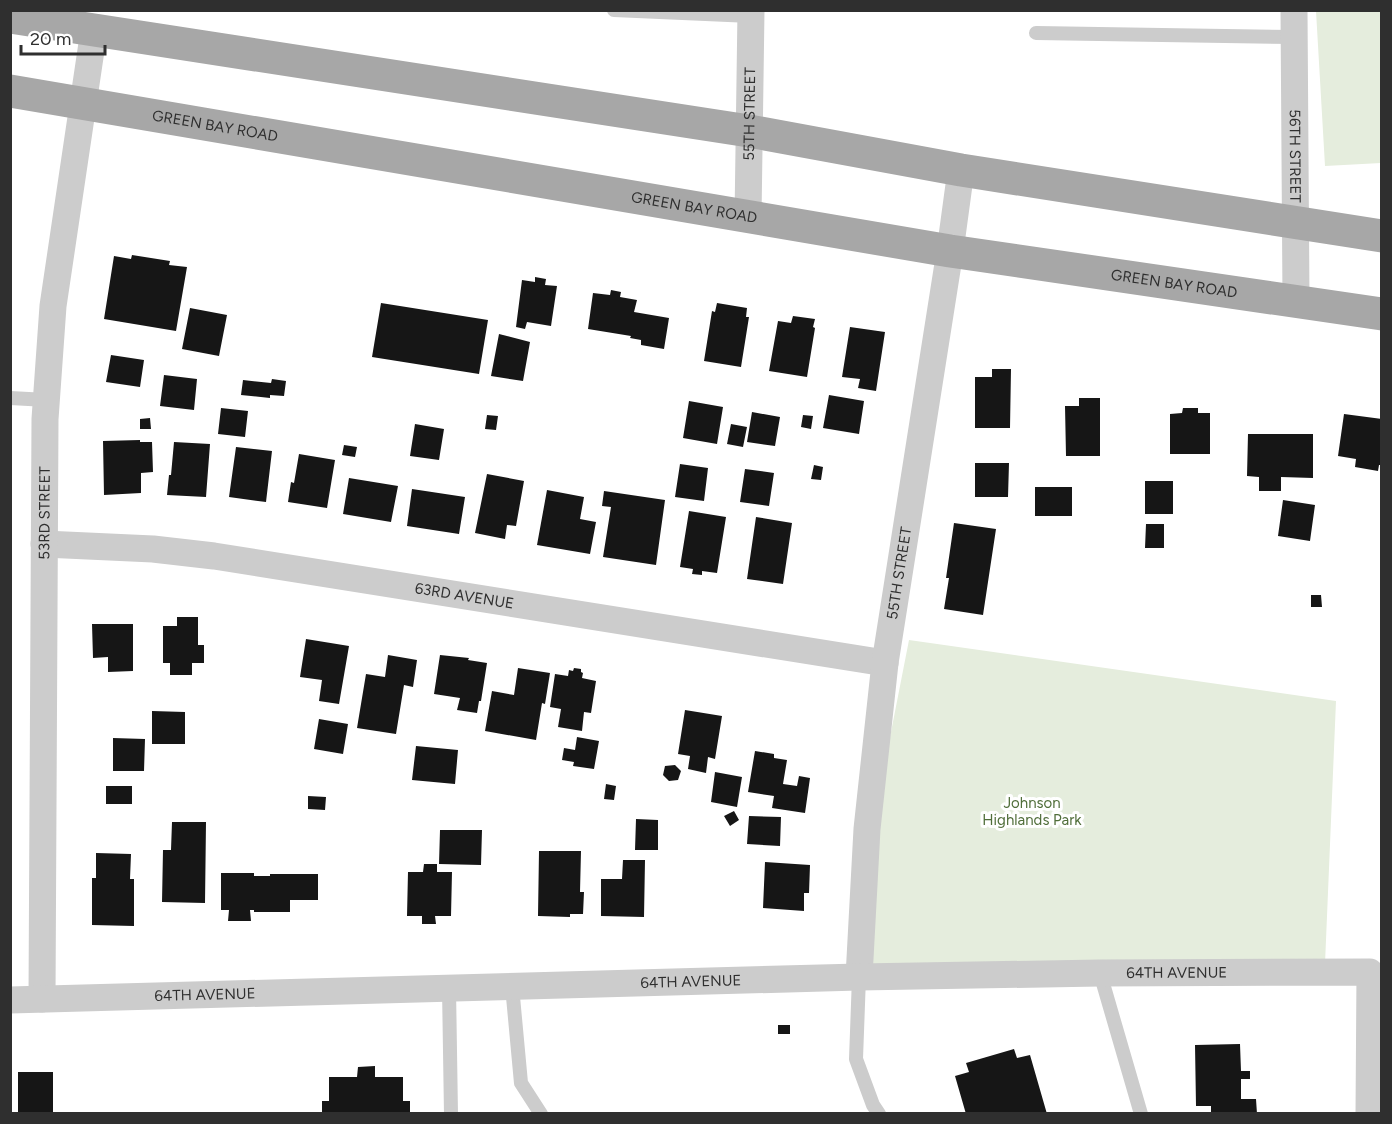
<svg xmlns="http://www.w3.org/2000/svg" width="1392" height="1124" font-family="Figtree,sans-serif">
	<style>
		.green { fill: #e5eddd }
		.building { fill: #161616 }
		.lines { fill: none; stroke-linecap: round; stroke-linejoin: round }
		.lane { stroke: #ccc; stroke-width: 14 }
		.street { stroke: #ccc; stroke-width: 27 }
		.primary { stroke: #a7a7a7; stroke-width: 33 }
		.labels { text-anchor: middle; stroke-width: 6; stroke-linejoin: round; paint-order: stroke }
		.street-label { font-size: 15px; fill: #2f2f2f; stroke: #fff }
		.park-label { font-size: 15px; fill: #506e3a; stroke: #fff }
	</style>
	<rect width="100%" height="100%" fill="#fff"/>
	<path class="green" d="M1316 11H1381V163L1325 166Z
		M909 640 1336 701 1325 964 870 966 873 824Z"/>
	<path class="building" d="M132 255 170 261 169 265 187 267 176 331 104 319 114 256 131 259Z
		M535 277 546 279 545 285 557 286 551 326 527 322 525 329 516 327 522 280 535 282Z
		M611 290 621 292 620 297 637 300 634 312 669 318 664 349 641 345V340L630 338 631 336 588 329 593 293 610 295Z
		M381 303 488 320 479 374 372 357Z
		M717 303 747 308 746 317H749L741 367 704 361 712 311 715 312Z
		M190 308 227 315 219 356 182 349Z
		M793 316 815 319 813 327 815 328 807 377 769 371 778 321 791 323Z
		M850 327 885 332 876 391 858 388 860 379 842 377Z
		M499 334 530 342 523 381 491 376Z
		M111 355 144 360 140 387 106 382Z
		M992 369H1011L1010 428H975V377H992Z
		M164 375 197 379 194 410 160 406Z
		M272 379 286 381 284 396 270 395V398L241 395 243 380 271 383Z
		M829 395 864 401 859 434 823 428Z
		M1079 398H1100V456H1066L1065 406H1079Z
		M689 401 723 407 717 444 683 438Z
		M221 408 248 411 245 437 218 434Z
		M1183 408H1198V413H1210V454H1170V414L1182 413Z
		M752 412 780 417 775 446 747 442Z
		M1344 414 1382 419V465H1379L1378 471 1355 467 1356 459 1338 456Z
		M487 415 498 416 496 430 485 429Z
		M803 415 813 416 811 429 801 427Z
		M150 418 151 429H140V419Z
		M415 424 444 429 439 460 410 456Z
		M731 424 747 427 743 447 727 444Z
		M1248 434H1313V478L1281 477V491H1259V477L1247 476Z
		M140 440V442H152L153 472 141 473V493L104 495 103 441Z
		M174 442 210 444 206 497 167 495 169 475H171Z
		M344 445 357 447 355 457 342 455Z
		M236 447 272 451 266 502 229 497Z
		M299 454 335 460 327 508 288 502 291 482 294 483Z
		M975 463H1009L1008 497H975Z
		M680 464 708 468 704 501 675 497Z
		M814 465 823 467 821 480 811 479Z
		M745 469 774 473 769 506 740 502Z
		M487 474 524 481 516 526 507 525 505 539 475 533Z
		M349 478 398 486 391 522 343 514Z
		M1145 481H1173V514H1145Z
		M1035 487H1072V516H1035Z
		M412 489 465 497 459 534 407 526Z
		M547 490 584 497 580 519 596 522 590 554 537 545Z
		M604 491 665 500 656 565 603 557 611 507 602 506Z
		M1283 500 1315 505 1310 541 1278 536Z
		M689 511 726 517 717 573 702 571V575L692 574 693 569 680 567Z
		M756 517 792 523 783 584 747 579Z
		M954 523 996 529 983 615 944 609 949 578H946Z
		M1146 524H1164V548H1145Z
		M1311 595H1321L1322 607H1311Z
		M177 617H198V645H204V663H192V675H170V663H163V626H177Z
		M92 624H133V671L108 672V657L93 658Z
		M306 639 349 646 339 704 319 701 322 680 300 677Z
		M388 655 417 660 413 687 404 685 396 734 357 728 366 674 385 677Z
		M440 655 469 658 468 660 487 663 481 701H479L477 713 457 710 460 698 434 694Z
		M518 668 550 673 545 704 542 703 536 740 485 731 492 691 514 695Z
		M574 668 581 669V672L583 673 582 678 596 681 591 713 584 712 582 731 558 727 561 709 550 707 555 674 568 676 569 670 573 671Z
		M685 710 722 716 715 759 708 757 706 773 688 769 690 756 678 754Z
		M152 711 185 712V744H152Z
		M319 719 348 724 343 754 314 749Z
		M577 737 599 741 594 769 573 766 574 762 562 760 564 748 575 750Z
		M113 738 145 739 144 771H113Z
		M416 746 458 750 455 784 412 780Z
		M755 751 774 754V758L787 760 783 784 797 786 799 776 810 778 805 813 772 808 774 796 748 792Z
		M675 765 681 771 678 780 669 781 663 775 665 766Z
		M715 772 742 777 737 807 711 802Z
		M606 784 616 786 614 800 604 799Z
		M106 786H132V804H106Z
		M308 796 326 797 325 810 308 809Z
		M734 811 739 820 730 826 724 816Z
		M749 816 781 817 780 846 747 844Z
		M636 819 658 820V850H635Z
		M172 822H206L205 903 162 902 163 850H171Z
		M440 830H482L481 865 439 864Z
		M539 851H581L580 892H584L583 914H570V917L538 916Z
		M96 853 131 854 130 879H134V926L92 925V878H96Z
		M623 860H645L644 917 601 916V879H622Z
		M765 862 810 865 809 893H804V911L763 908Z
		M424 864H437V872H452L451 916H435L436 924H422V916H407L408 872H423Z
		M221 873H254V876H270V874H318V900H290V912H254V910H250L251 921H228L229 910H221Z
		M778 1025H790V1034H778Z
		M1240 1044 1241 1071H1250V1079H1241V1099H1256L1257 1114H1211V1106H1196L1195 1045Z
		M1014 1049 1017 1058 1030 1055 1047 1114H966L955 1076 969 1072 966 1063Z
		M375 1066V1077H403V1101H410V1114H322V1101H329V1077H357L358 1067Z
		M18 1072H53V1114H18Z"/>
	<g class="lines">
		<path class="lane" d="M614 10 751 16
			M1036 33 1294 37
			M10 398 47 400
			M1100 973 1141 1114
			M859 977 856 1059 873 1105 879 1114
			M512 986 521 1083 541 1114
			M449 988 451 1114"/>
		<g class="street">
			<path id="s1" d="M1294 10 1296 300"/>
			<path id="s2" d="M748 218 751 10"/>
			<path id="s3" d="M44 544 153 549 214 556 885 663"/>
			<path id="s4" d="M859 977 867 829 885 663 950 251 961 170"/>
			<path id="s5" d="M42 999 45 419 53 306 94 30"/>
			<path id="s6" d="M10 1000 859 977 1100 973 1370 972 1369 1114"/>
		</g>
		<g class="primary">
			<path d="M10 17 749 131 961 170 1382 236"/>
			<path id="s7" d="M10 91 950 251 1382 314"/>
		</g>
	</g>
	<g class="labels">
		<g class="street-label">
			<text dy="5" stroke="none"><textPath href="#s2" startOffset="104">55TH STREET</textPath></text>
			<text dy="5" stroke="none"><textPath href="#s7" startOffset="208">GREEN BAY ROAD</textPath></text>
			<text dy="5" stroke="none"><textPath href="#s1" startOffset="146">56TH STREET</textPath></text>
			<text dy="5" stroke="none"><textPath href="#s7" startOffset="694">GREEN BAY ROAD</textPath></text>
			<text dy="5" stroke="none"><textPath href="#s7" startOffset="1180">GREEN BAY ROAD</textPath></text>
			<text dy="5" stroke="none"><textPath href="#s5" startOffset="486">53RD STREET</textPath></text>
			<text dy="5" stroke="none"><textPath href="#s4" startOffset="406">55TH STREET</textPath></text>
			<text dy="5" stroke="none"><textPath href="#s3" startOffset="424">63RD AVENUE</textPath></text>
			<text dy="5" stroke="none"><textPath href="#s6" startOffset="1167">64TH AVENUE</textPath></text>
			<text dy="5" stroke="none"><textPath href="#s6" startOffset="681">64TH AVENUE</textPath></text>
			<text dy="5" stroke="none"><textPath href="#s6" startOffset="195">64TH AVENUE</textPath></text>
		</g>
		<g class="park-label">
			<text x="1032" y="808">Johnson<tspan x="1032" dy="17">Highlands Park</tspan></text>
		</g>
	</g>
	<rect width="1392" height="1124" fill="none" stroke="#2f2f2f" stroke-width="24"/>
	<path d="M21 45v9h84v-9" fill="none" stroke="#2f2f2f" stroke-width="3"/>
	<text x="30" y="45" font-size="18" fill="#2f2f2f" stroke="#ffffff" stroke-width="4.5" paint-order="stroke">20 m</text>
</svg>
